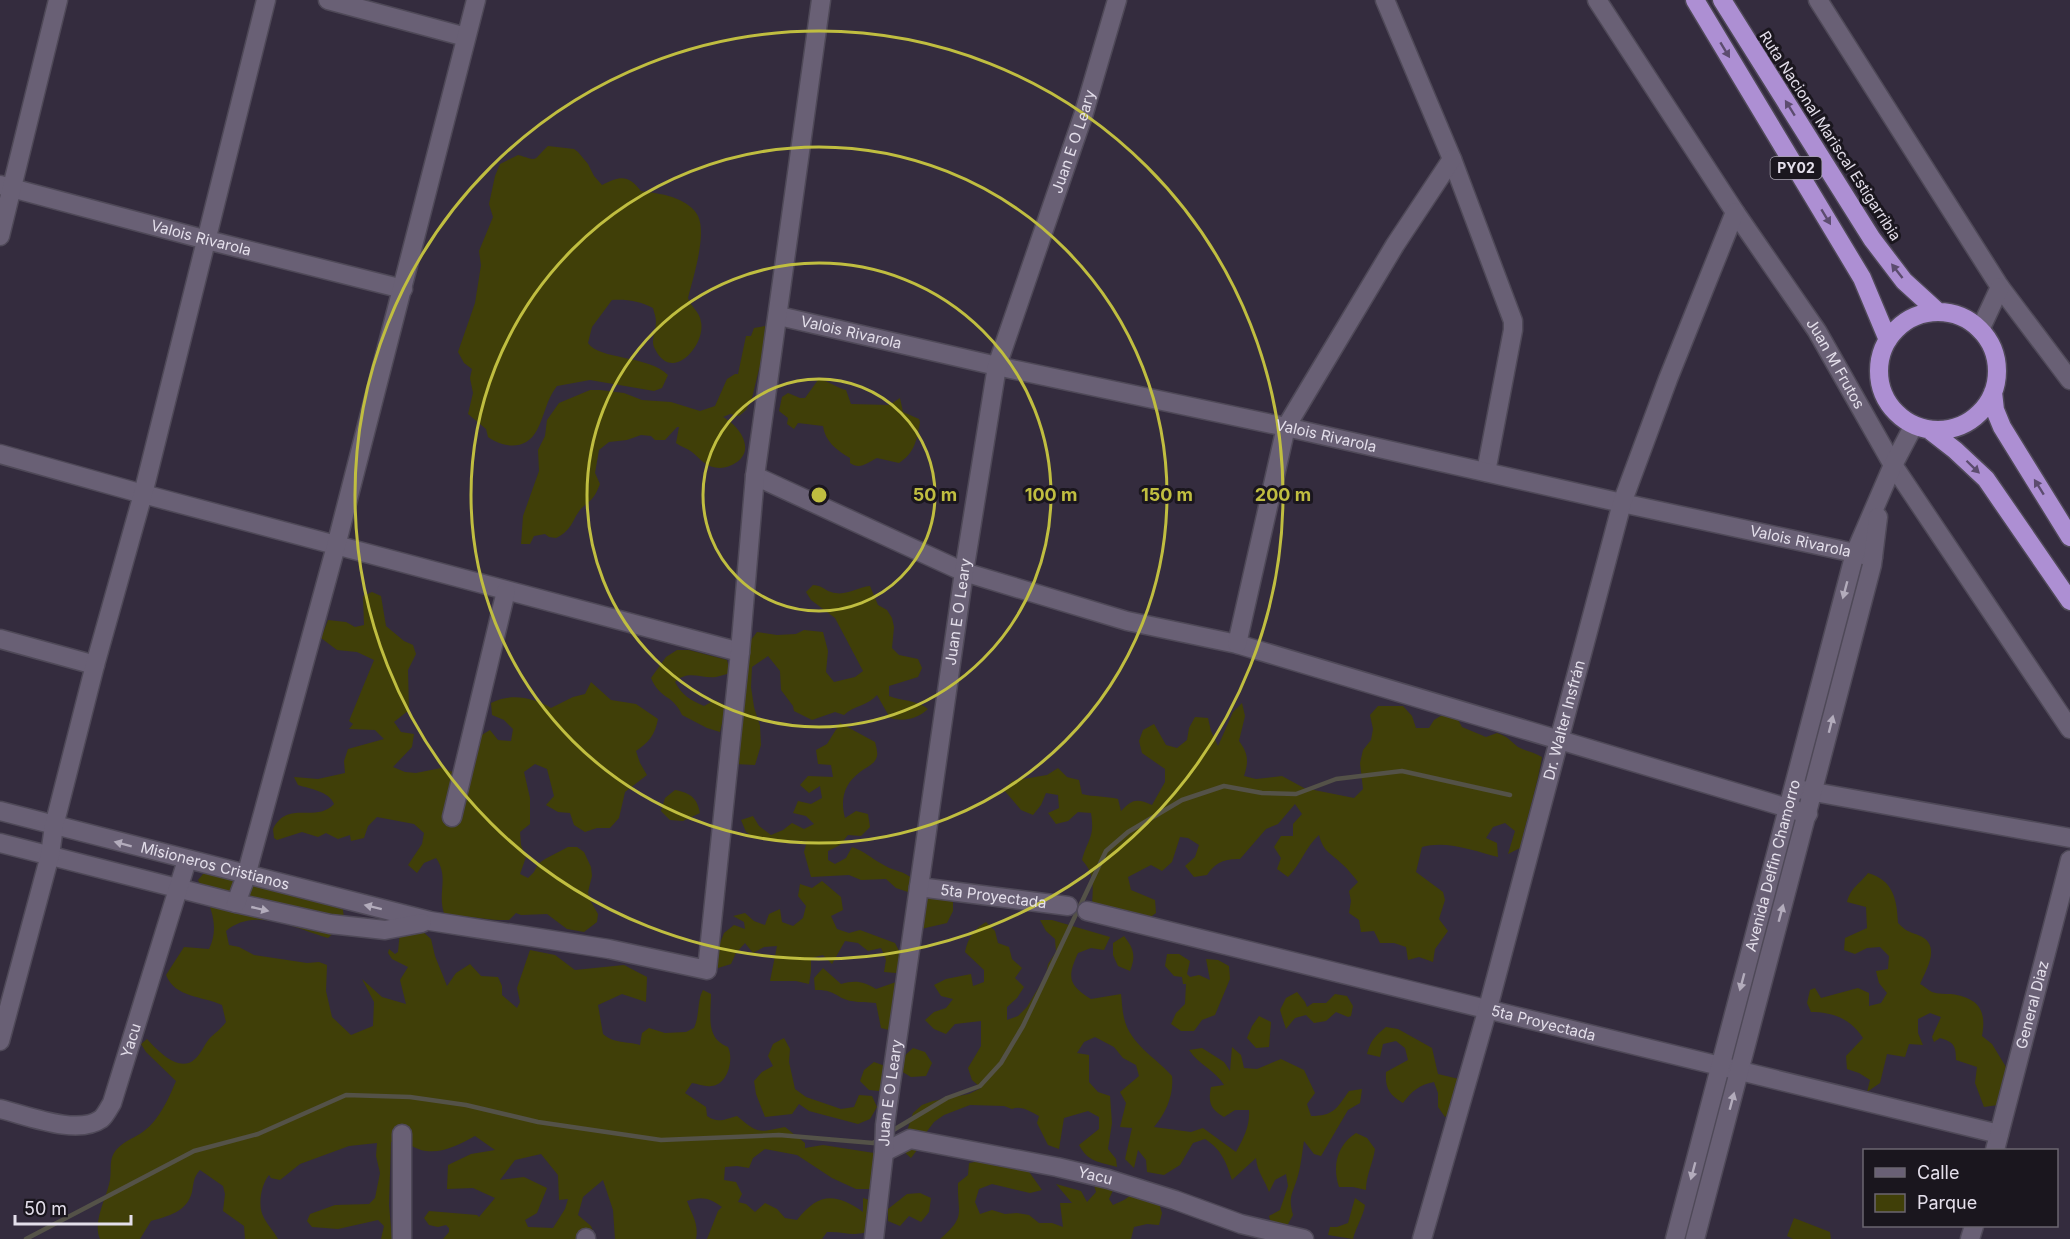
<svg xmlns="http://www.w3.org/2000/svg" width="2070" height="1239" font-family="Inter,sans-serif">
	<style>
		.green { fill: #403f08; fill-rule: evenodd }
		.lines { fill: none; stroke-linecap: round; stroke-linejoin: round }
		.stream { stroke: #545248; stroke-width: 4.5 }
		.street-casing { stroke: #4f4958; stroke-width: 21 }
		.highway-casing { stroke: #4f4958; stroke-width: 21 }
		.street { stroke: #696075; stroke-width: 18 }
		.highway { stroke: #ad8fd3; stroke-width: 18 }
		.oneway { fill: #5c4c6f }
		.oneway2 { fill: #b3acbc }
		.ring { fill: none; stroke: #c0be40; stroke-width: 3 }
		.labels { text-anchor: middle; stroke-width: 6; stroke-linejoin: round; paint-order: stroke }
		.shield { fill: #1a161e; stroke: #a7a3ae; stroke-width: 1.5 }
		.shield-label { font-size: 14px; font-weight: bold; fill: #e4dfeb }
		.street-label { font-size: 15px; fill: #e4dfeb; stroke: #1a161e }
		.centre { fill: #c0be40; stroke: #1a161e; stroke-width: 3 }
		.ring-label { font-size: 18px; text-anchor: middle; font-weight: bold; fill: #c0be40; stroke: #1a161e; stroke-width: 6; stroke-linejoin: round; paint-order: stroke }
	</style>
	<rect width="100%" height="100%" fill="#342c3e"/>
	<path class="green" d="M548 146 574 149 578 152 588 164 594 176 602 185C620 176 628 174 641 191 654 193 666 194 677 199 685 202 695 209 698 216 707 235 693 278 688 298 691 307 700 312 701 322 706 345 672 384 655 349 650 341 656 331 656 322 656 317 654 312 653 308 640 301 626 299 612 300L592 327 588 343C599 360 648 355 668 375L662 388 654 391 590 380 557 386C546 400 545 415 537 430 526 451 504 448 488 437L486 429 468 414 473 393 470 378 472 369 464 363 458 352 475 303 481 265 479 251 493 217 489 204 495 176 500 164 518 155C540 161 531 162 548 146Z
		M765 326 764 358 759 369 752 398 746 410 739 416 730 414 723 417C738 425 756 448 737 462 733 465 725 468 720 468 706 468 701 459 692 452 687 448 681 447 676 443L679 427H677L665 440H655L651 436 641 435 627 440 609 442 599 450 595 473 600 484C595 496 594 498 584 506 572 516 575 529 556 538L549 537 545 534 534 536 530 544H521L523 516 539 471 538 450 545 436 547 420 559 403 590 390H600L624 393 642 400 671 402 700 411 715 406 727 379 735 374H738L746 336H751L754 328Z
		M818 380C829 380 836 388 846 390L851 404 889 405 900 398 903 412 919 419 920 422C917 439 915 453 899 463L877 458C867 463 860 470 850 463V458C836 450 825 441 823 426L798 423 794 429 787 424 788 418 779 411 782 397 788 393 800 398H805Z
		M813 585C824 586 824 590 831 592 846 597 857 587 870 586L878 605 887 610 892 618 894 627 892 648 899 655 918 659 922 668 918 677 889 686V696C902 701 917 700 928 709 917 719 904 722 890 718L877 695C868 706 854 705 844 715L835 712 812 720 794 711 793 706 781 690 780 671 768 656 752 667 751 687 754 707 760 726 761 745 755 765 735 764 745 648 757 632 777 635 796 634 804 630 823 632 828 651 826 672 834 682 855 677 863 671 835 618 811 600 806 592Z
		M372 592 381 596 386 626 404 641 413 645 416 654 408 670 409 710 394 722 401 732 414 734 412 747 393 767 405 772 416 773 441 768 453 772 465 773 480 736 490 730 498 740 511 741 513 729 504 720 492 715 491 703C510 693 533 697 551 708L573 697 585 694 591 682 611 700 636 704 658 719C655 735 649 742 636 751L640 763 647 775 625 792 619 818 610 828H597L585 832 574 825 570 813 558 812 546 805 554 796 547 769 535 764 524 772 530 798V824L520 832 521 845 526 857 520 874 528 878 534 872 538 864 545 859 568 847H577L584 852 591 867 592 876 588 892 590 900 598 914 597 922 584 932 567 929 547 914 521 915 516 913 509 920C487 921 467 914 445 916 436 894 450 878 436 858L424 863 417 873 408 865 422 844 424 833 414 824 377 817 368 826 364 838 351 841 350 835 338 839 326 833 318 837 302 832 277 840 274 838 273 829C288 799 315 824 334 804 329 791 310 789 298 785L294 777 318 779 345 773 344 761 348 749 384 739 375 730 349 729 353 724 349 721 374 660 357 652 337 650 321 638 328 620 346 622 355 627 364 625 363 596Z
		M677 650H689L727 660 730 673C726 674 721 676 716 677 701 679 688 669 675 682 682 695 690 700 704 706L715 700 726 706 720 732 707 728 682 715C673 694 660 700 651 678L666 657Z
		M1242 703 1245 716 1239 741C1248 753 1249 761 1244 776L1256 779 1282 776 1304 788 1354 798 1363 789 1360 763 1363 750 1371 740 1373 729 1370 715 1378 706H1403L1412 716 1416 728H1429L1434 720 1444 714 1456 716 1462 727 1486 737 1497 733C1509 737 1510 741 1518 747 1525 751 1534 752 1542 757 1537 788 1527 817 1520 848L1508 854 1515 831 1505 823 1493 827 1486 838 1497 843 1498 857C1475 851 1446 840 1422 847L1416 872 1443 892 1445 900 1439 919 1448 931 1435 949 1433 962 1419 957 1408 960 1406 947 1394 943H1380L1374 931 1361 932 1359 920 1349 913 1351 901 1349 891 1358 882C1353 876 1348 869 1342 864 1330 852 1324 853 1319 835 1306 846 1301 864 1288 877L1277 869 1281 858 1274 847 1281 836H1293V824L1302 814 1295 804 1278 824 1266 829 1240 859C1224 859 1216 862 1207 875L1194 877 1185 866 1195 857 1199 845 1188 838 1180 837 1172 862 1162 871 1151 865 1128 877 1131 890 1155 900 1156 913 1145 921 1092 905C1093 887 1095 874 1082 860 1088 838 1095 838 1091 813L1078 812 1068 821 1056 824 1048 813 1059 808 1058 795 1046 793 1041 805 1033 815 1021 810 1004 790 1012 781 1047 775 1058 768 1067 777 1079 780 1082 794C1094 797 1106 796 1118 799L1121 811C1132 799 1137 798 1152 805L1165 782V769L1142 753 1139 741 1143 730 1154 724 1166 745 1177 748 1187 740 1189 728 1195 717 1208 718 1211 731 1218 746 1233 712Z
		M840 723 875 742C876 746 878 753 877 756 875 765 866 767 860 772 844 784 840 799 845 818L856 811 868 814 870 827 861 836 848 835 840 845 828 851V860L835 864 846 858 852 847C864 851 871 858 882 864 896 873 904 869 917 883L908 892 896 888 886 879 861 880 849 875 811 877 804 852 807 841 757 839 746 832 741 820 753 816 759 826 771 835 783 830 792 823 804 829 814 824 806 816 793 813 798 801 811 804 822 798 820 786 809 793 800 785 808 776 833 777 831 765 818 764 816 750 827 744Z
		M675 790C691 793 697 798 700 813L683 821 670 820 661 811 665 798Z
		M219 873 340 900C347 920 344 924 328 938 297 929 255 906 226 931L229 945 239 947 254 955 307 963 319 962 327 965 326 991 332 1017 351 1035 373 1026 374 1002 362 979 382 997 406 1004 400 980 408 967 392 959 388 953 389 949 395 954 398 952 400 931 411 921 431 939 435 956 447 986 456 973 470 964 481 976 498 977 502 986V995L517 1008 520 1002 517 988 530 950 555 955 575 970 624 965 647 977 646 1002 622 994 598 1005 603 1034C615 1044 626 1041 640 1045L642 1033 649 1028 665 1033 686 1032 694 1028C700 1015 697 1000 703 990L711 994C711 1015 705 1038 728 1047 734 1059 728 1085 711 1086 706 1087 698 1084 692 1083L685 1093 706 1107 707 1116C718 1124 725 1119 737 1116 759 1135 759 1132 785 1127L805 1143V1148L823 1145 874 1153 885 1158 880 1181 870 1189H856L832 1178 797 1155 765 1149 753 1158 749 1168 737 1166 725 1167 724 1180 736 1182 742 1194 738 1202 746 1204 755 1212 765 1203 777 1209 785 1218 797 1220C818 1193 835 1192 863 1212V1198L876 1202 874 1228C857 1239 846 1231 827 1232L822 1239H707L718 1211 722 1207C710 1198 702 1196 687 1201 692 1215 699 1224 696 1239H615L613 1210 603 1180 583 1197 578 1215 591 1226 596 1239H443L449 1232V1228L446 1225 438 1227 429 1225 424 1218 429 1211 477 1215 479 1217 495 1198 473 1188 447 1189 448 1165 471 1154 495 1150 475 1136C460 1144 445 1153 426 1151 412 1149 406 1139 391 1142L389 1205 392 1239H381L384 1226 378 1220 338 1229 312 1227 307 1221 310 1214 335 1205 369 1204 375 1198 380 1173 376 1156 377 1143 349 1146 300 1164 280 1180 271 1178 269 1175C261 1185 257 1206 264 1218 268 1226 274 1231 278 1239H245L244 1226 223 1211 225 1194 223 1186 200 1170C193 1178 194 1182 192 1192 187 1212 168 1216 151 1221L140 1239H100C92 1222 107 1197 110 1180 112 1168 108 1159 117 1149 125 1140 135 1138 144 1131 159 1120 169 1098 176 1081L146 1052 141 1044 147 1039C157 1050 179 1074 195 1059 201 1054 204 1045 209 1039 215 1033 221 1029 226 1022L222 1005C203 996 175 998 166 975L184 947 209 949C221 925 209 902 198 880L203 874ZM541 1154 558 1175 559 1200 568 1199 565 1209 553 1228 528 1227 525 1220 537 1213 547 1188 524 1177 500 1180 515 1160Z
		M1868 873C1893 880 1897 899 1898 923 1907 932 1908 931 1918 935 1942 944 1927 968 1920 984 1924 986 1928 990 1932 992 1938 994 1945 994 1951 994 1978 998 1987 1009 1982 1036L1992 1044 2006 1067 1998 1105 1984 1107 1975 1083 1977 1067 1956 1060C1956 1046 1954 1042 1940 1038L1934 1042 1932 1037 1941 1017 1930 1013 1918 1019V1033L1923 1045 1909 1044 1905 1057 1887 1054 1880 1083 1867 1092 1870 1080 1859 1073 1847 1069 1846 1056 1863 1038C1851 1019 1833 1012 1811 1012L1807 1003 1810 990 1815 988 1821 998 1858 988 1869 993V1006L1881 1003 1887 993 1879 983 1876 971 1888 969 1889 956 1880 947 1867 948 1855 954 1844 950 1845 938 1867 928 1866 907 1847 902C1851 887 1859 885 1868 873Z
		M822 881 841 897 843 910 831 916 837 929 849 933 860 930 895 943 908 968 896 973 884 972 886 960 881 948 868 951 858 943 845 941 832 964 823 955 811 958V971L809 984 796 981H770L777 946 764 947 753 953 745 943 736 953 731 964 718 968 715 956 724 933 734 925 745 929 744 922 733 916 745 913 754 921 765 925 769 914 780 909 782 922 793 926 803 918 806 906 798 896 800 884 812 888Z
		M928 896 953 897V911L947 923 921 929 923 907Z
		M1040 920H1052L1110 937 1104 950 1091 948 1078 953C1067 977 1068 985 1091 999L1121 994C1122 1002 1122 1010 1124 1018 1130 1044 1155 1057 1172 1076 1174 1095 1166 1113 1154 1127L1191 1132 1203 1128 1236 1152C1244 1137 1250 1126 1249 1110H1235L1224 1117C1210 1109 1208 1102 1211 1087L1224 1085C1215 1070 1199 1065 1189 1050L1202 1048 1224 1062 1230 1071 1232 1047 1241 1055 1244 1068 1257 1069 1281 1059 1304 1070 1315 1093 1307 1104 1311 1116C1334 1116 1337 1108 1349 1091L1362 1089 1360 1103 1348 1110 1321 1156 1314 1154 1304 1141C1302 1153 1301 1167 1297 1179 1292 1195 1288 1197 1293 1215L1287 1226 1271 1224 1269 1216 1280 1210 1288 1186 1286 1174 1275 1180 1269 1192C1265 1180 1257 1172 1256 1158L1232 1180C1226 1162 1222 1150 1205 1139L1193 1143 1180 1165 1164 1175 1147 1172 1146 1160 1138 1150 1134 1168 1125 1159 1132 1128 1120 1127 1126 1103 1120 1092 1139 1076 1136 1065 1123 1058 1114 1047 1095 1037 1084 1042 1077 1053 1089 1055V1082L1098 1092 1110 1096 1112 1123 1108 1149 1116 1159 1117 1167C1099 1162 1088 1162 1079 1145L1099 1129V1117L1088 1111 1064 1118 1059 1149 1048 1145 1037 1123 1039 1116C1031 1112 1021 1105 1012 1109L1004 1106 970 1105 944 1115 934 1122 925 1134 920 1146 911 1158 901 1149 913 1113 922 1105 933 1101 969 1094 981 1088 972 1080 968 1068 981 1046V1021L955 1024 946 1034 934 1029 925 1020 934 1012 946 1008 953 999 941 996 934 985 946 979 971 974 973 986 984 982V970L965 952C968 938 973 930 986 922L995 931 998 943 1009 947 1012 959 1022 968 1015 978 1024 987 1017 998 1007 1007V1020L1018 1016 1027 1007 1046 975 1048 964 1056 952 1055 939 1046 931Z
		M1124 936C1134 949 1136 956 1130 971L1118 966 1113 955V943Z
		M1167 954H1179L1190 961 1187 974 1190 977 1199 975 1210 980 1206 959 1218 960 1229 966 1230 979 1215 1015 1202 1020 1194 1031H1181L1171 1024 1176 1013 1185 1004 1186 984H1183L1182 977 1174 976 1165 966Z
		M823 968 841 984C855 980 863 981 876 989L899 981 893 1031 881 1028 876 1003C868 1002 860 1003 852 1001 837 999 836 989 815 990L814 978Z
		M1297 992 1305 1002 1307 1007 1313 1003H1326L1335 994 1347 996 1353 1006 1351 1016 1348 1017 1336 1012 1326 1021 1314 1023 1306 1015 1295 1018 1286 1029 1280 1010 1286 998Z
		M1259 1016 1271 1022 1269 1047 1256 1048 1247 1038 1252 1026Z
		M1386 1027 1398 1029 1432 1048 1438 1074 1463 1080 1457 1108 1445 1117 1438 1107V1093L1434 1082C1419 1085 1412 1091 1403 1103 1389 1095 1385 1088 1386 1072L1408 1060 1405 1048 1396 1041 1383 1044 1380 1057 1367 1054C1370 1041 1376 1035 1386 1027Z
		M784 1038 790 1049 789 1062 795 1089 806 1097 841 1109 854 1107 859 1095 872 1096 877 1107 870 1119 858 1124 809 1111 799 1104 792 1114 765 1117 756 1094 754 1081 762 1072 773 1066 768 1056 773 1044Z
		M913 1048 925 1052 932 1063 926 1076 911 1077 901 1071V1059Z
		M874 1062 885 1066 884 1079 879 1091 869 1090 860 1081 864 1070Z
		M1356 1133 1367 1138 1375 1149C1373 1163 1366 1175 1366 1190L1353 1187H1339C1332 1166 1337 1145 1356 1133Z
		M981 1161C996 1168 1011 1167 1027 1169L1042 1190 1030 1193 992 1184 979 1189 975 1202 980 1214 992 1210 1005 1214 1017 1213 1029 1215 1039 1223H1052L1063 1227 1060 1203H1072L1056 1184 1081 1191 1087 1202 1096 1192 1094 1185 1116 1184 1109 1199 1113 1205 1124 1200 1134 1193 1158 1200 1162 1213 1159 1225 1147 1224 1134 1227 1131 1239H940C967 1216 957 1213 958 1183L968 1175 969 1163Z
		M920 1193 931 1198 929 1212 921 1222 909 1216 900 1226 888 1221V1209L907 1194Z
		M1355 1198 1365 1205C1363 1217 1356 1227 1353 1239L1328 1235 1330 1227H1337L1348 1223Z
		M1794 1218 1830 1232 1831 1239H1793L1787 1236Z"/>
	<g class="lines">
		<path class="stream" d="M890 1132 947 1098 980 1086 1001 1063 1023 1026 1106 851 1128 832 1182 800 1224 786 1262 793 1296 794 1336 779 1402 771 1510 795
			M26 1239 194 1151 258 1134 346 1095 410 1097 466 1105 538 1122 661 1140 779 1135 873 1143 880 1139"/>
		<defs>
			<g id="street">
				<path d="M328 0 466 37"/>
				<path d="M1385 0 1452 159 1513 321V330L1486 472"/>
				<path id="s1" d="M1597 0 1735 212 1817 331 1893 465 2070 729"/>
				<path d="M1818 0 2000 287 2070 380"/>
				<path id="s2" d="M0 185 207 240 403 289"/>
				<path d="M0 236 58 0"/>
				<path id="s3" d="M779 316 997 366 1286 427 1622 503 1873 557"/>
				<path d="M1980 330 2000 287"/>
				<path d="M0 454 143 494 740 652"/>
				<path d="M755 476 964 572 1127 621 1237 644 1808 814"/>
				<path d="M0 639 95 665"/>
				<path d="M1237 644 1286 427 1395 245 1452 159"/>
				<path d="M1803 790 2070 838"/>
				<path id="s4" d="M0 811 430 921 609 949 707 970 740 652 755 476 821 0"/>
				<path d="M452 817 506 591"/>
				<path d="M0 843 236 903 330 924 385 930 422 923"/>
				<path id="s5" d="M919 887 1068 906"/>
				<path d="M236 903 246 876 336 546 476 0"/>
				<path id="s6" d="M1087 911C1391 985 1695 1062 1999 1134"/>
				<path d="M0 1041 50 855 54 826 95 665 143 494 266 0"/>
				<path id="s7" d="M0 1109C26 1115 77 1136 101 1119 105 1116 109 1108 112 1103L187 860"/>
				<path id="s8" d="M1995 1150 2070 860"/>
				<path id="s9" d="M884 1152 910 1139 1057 1167 1108 1179 1175 1200 1241 1224 1304 1239"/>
				<path d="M586 1238V1239"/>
				<path d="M402 1239V1134"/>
				<path id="s10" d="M874 1239 884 1152 885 1125 964 572 997 366 1083 116 1117 0"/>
				<path id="s11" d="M1422 1239 1488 1008 1622 503 1668 379 1735 212"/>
				<path id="s12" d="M1675 1239 1855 553 1893 465 1914 425"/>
				<path d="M1695 1239 1872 565 1878 517"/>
				<path d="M1970 1239 1974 1226"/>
			</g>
			<path id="highway" d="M1695 0 1862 278 1888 340
				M1722 0 1872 239 1904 281 1938 312
				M1879 371a59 59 0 1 1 118 0a59 59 0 1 1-118 0Z
				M1993 392 1995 410 2002 427 2070 537
				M1928 429 1955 450 1986 479 2070 601"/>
		</defs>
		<use href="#street" class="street-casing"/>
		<use href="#highway" class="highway-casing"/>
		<use href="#street" class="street"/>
		<use href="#highway" class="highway"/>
	</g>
	<defs><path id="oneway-solid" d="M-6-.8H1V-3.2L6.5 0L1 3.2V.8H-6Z" transform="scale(1.5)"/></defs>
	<g class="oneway">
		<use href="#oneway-solid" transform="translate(1725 50) rotate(59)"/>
		<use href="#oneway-solid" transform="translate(1790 108) rotate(-122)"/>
		<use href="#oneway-solid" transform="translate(1826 217) rotate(59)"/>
		<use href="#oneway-solid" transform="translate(1897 271) rotate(-128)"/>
		<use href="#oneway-solid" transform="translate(1973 467) rotate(44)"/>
		<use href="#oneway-solid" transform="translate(2039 487) rotate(-122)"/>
	</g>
	<g class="oneway2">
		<use href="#oneway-solid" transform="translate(1845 590) rotate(105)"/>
		<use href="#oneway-solid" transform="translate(1831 724) rotate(-76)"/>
		<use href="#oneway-solid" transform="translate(123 844) rotate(-165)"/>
		<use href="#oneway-solid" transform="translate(373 907) rotate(-166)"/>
		<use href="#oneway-solid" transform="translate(260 909) rotate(13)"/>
		<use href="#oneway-solid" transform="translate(1781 913) rotate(-75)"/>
		<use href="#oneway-solid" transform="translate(1742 982) rotate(105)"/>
		<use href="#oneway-solid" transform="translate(1732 1101) rotate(-75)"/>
		<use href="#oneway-solid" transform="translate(1693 1171) rotate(105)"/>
	</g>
	<g class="ring">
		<circle cx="819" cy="495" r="116"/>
		<circle cx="819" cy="495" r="232"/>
		<circle cx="819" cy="495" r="348"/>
		<circle cx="819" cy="495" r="464"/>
	</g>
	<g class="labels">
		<rect class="shield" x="1770.5" y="157" width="51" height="22" rx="4.5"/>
		<g class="shield-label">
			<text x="1796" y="173">PY02</text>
		</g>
		<g class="street-label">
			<text transform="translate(1830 136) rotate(57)" y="5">Ruta Nacional Mariscal Estigarribia</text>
			<text dy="5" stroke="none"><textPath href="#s10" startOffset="1119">Juan E O Leary</textPath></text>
			<text dy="5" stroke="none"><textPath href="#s2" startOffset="208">Valois Rivarola</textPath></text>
			<text dy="5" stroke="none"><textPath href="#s3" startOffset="74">Valois Rivarola</textPath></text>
			<text dy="5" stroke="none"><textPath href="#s1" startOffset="435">Juan M Frutos</textPath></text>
			<text dy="5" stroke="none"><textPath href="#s3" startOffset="560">Valois Rivarola</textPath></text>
			<text dy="5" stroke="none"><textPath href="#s3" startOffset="1046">Valois Rivarola</textPath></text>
			<text dy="5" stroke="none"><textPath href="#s10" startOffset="633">Juan E O Leary</textPath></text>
			<text dy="5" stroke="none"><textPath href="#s11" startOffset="538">Dr. Walter Insfrán</textPath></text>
			<text dy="5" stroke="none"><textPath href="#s12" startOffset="386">Avenida Delfin Chamorro</textPath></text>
			<text dy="5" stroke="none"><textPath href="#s4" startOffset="222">Misioneros Cristianos</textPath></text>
			<text dy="5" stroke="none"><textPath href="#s5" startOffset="75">5ta Proyectada</textPath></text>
			<text dy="5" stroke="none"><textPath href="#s8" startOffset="150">General Diaz</textPath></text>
			<text dy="5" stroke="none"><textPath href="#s6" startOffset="470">5ta Proyectada</textPath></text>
			<text dy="5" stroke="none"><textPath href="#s7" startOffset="189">Yacu</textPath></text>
			<text dy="5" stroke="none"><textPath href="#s10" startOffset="147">Juan E O Leary</textPath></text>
			<text dy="5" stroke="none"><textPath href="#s9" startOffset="218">Yacu</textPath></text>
		</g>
	</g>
	<circle cx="819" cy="495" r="9" class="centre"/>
	<g class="ring-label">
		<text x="935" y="501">50 m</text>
		<text x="1051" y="501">100 m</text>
		<text x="1167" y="501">150 m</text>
		<text x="1283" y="501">200 m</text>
	</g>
	<rect x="1863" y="1149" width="195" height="78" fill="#1a161e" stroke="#6b6670" stroke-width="1.5"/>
	<rect x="1875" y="1168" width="30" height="9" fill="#696075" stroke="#6b6670" stroke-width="1.5"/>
	<text x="1917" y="1179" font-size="18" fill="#e4dfeb">Calle</text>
	<rect x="1875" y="1194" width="30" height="18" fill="#403f08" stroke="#6b6670" stroke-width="1.5"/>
	<text x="1917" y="1209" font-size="18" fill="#e4dfeb">Parque</text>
	<path d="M15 1215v9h116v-9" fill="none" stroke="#e4dfeb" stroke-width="3"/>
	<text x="24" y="1215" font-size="18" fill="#e4dfeb" stroke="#1a161e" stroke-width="4.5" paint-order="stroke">50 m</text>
</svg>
